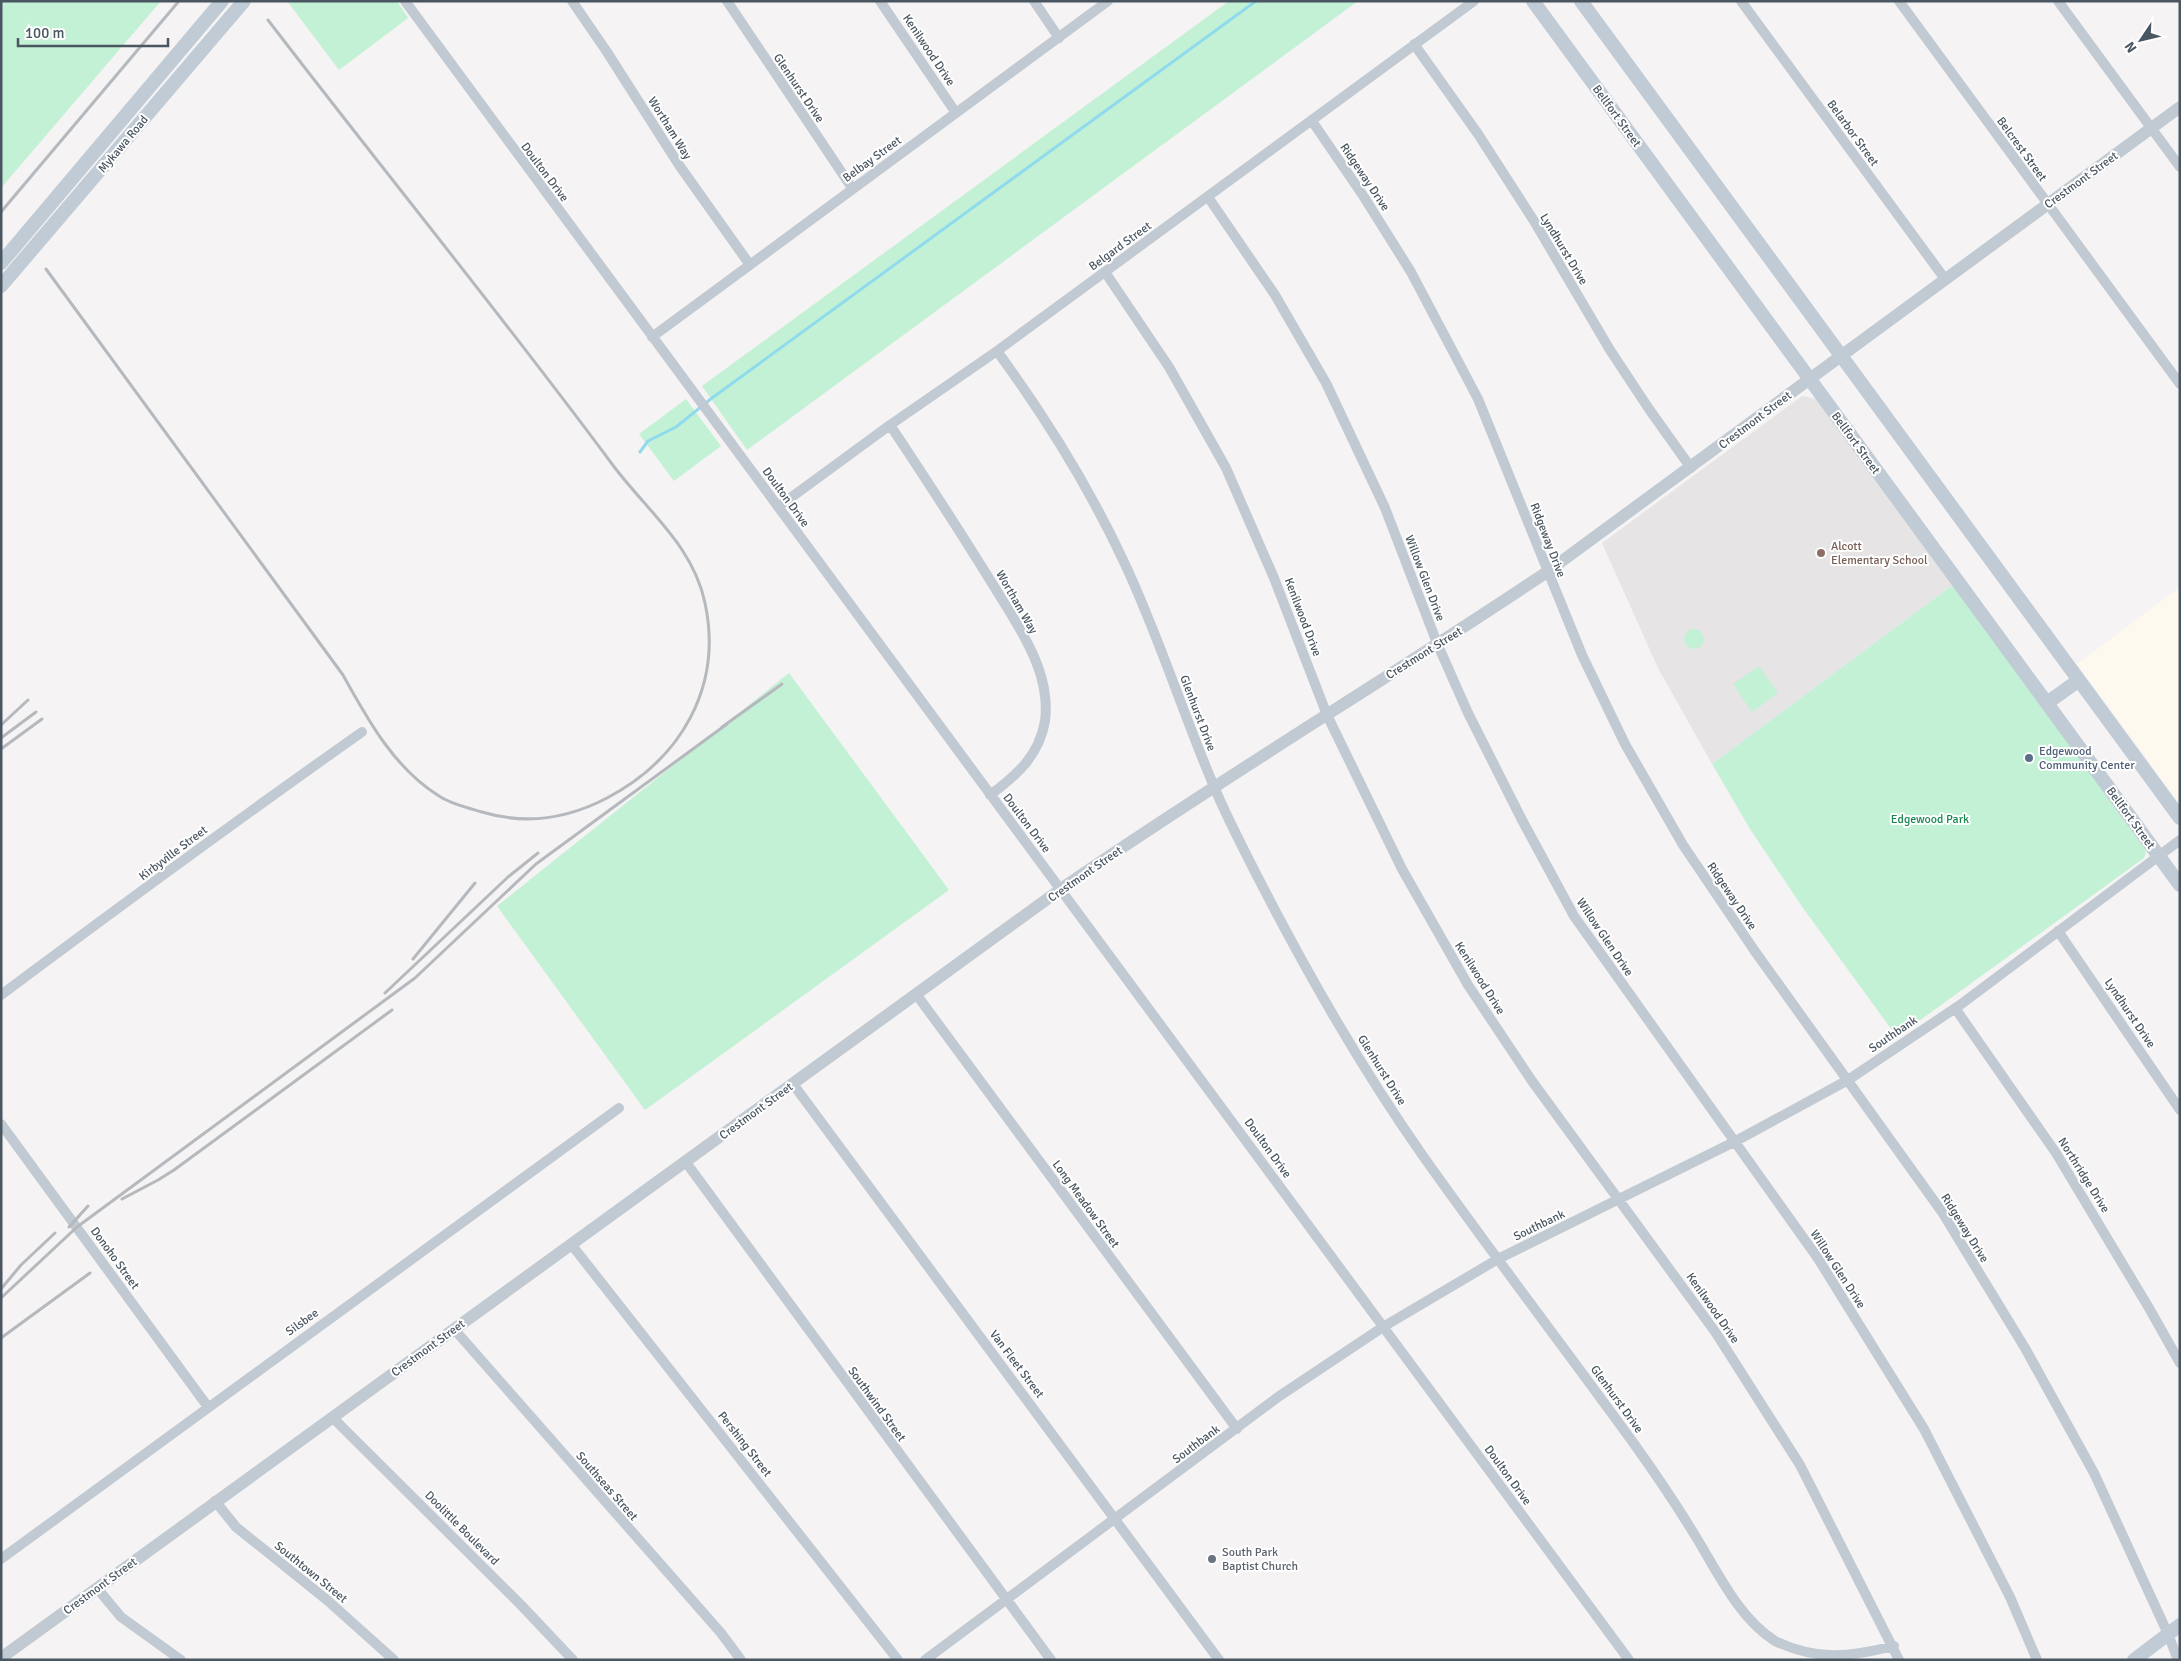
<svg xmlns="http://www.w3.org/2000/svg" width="2181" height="1661" font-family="Signika,sans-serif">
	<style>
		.commercial { fill: #fdf9ef }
		.education { fill: #e6e4e5 }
		.green { fill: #c3f1d5 }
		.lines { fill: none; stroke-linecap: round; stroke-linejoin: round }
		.stream { stroke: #90daee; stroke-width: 3 }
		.minor { stroke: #c1cad2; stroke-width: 10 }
		.tertiary { stroke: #c1cad2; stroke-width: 12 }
		.secondary { stroke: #c1cbd6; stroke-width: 14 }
		.rail { stroke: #b5b8bd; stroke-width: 3 }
		.education-dot { fill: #8d6e63; stroke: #fff; stroke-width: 2 }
		.service-dot { fill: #5c6f8a; stroke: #fff; stroke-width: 2 }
		.worship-dot { fill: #6b7280; stroke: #fff; stroke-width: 2 }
		.labels { text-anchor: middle; stroke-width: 4; stroke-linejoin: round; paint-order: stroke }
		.street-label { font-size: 12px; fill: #4a5661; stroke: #fff }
		.education-label { font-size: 12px; fill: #785e54; stroke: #fff; text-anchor: start }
		.service-label { font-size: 12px; fill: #4e5e75; stroke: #fff; text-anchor: start }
		.park-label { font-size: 12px; fill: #17864f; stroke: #fff }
		.worship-label { font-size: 12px; fill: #5b616d; stroke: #fff; text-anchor: start }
	</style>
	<rect width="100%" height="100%" fill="#f5f3f3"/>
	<path class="commercial" d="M2180 587V804L2077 664Z"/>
	<path class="education" d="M1802 396 1817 399 1954 584 1712 764 1658 668 1602 543Z"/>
	<path class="green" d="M1 1H161L1 188Z
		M287 1H397L408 18 339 70Z
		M1229 1H1358L747 450 702 386Z
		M686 399 721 446 674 481 639 434Z
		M1954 584 2146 851 2144 858 1897 1037 1803 908 1750 829 1712 764Z
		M1684 639a10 10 0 1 1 20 0a10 10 0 1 1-20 0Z
		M1759 666 1778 693 1752 712 1733 684Z
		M789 673 949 890 645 1110 497 906Z"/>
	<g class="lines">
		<path class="stream" d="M640 452 648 441 676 427 712 398 1256 1"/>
		<path class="minor" d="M405 1 1629 1660
			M572 1 607 52 679 165 750 265
			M727 1 852 188
			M880 1 956 113
			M1034 1 1059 38
			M1741 1 1945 279
			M1899 1 2180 384
			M2058 1 2180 167
			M1414 44 1478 134 1534 221 1610 350 1649 409 1691 468
			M1312 121 1364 197 1411 272 1478 399 1582 655 1625 744 1683 845 1754 950 1942 1212 2025 1348 2094 1473 2168 1634 2178 1660
			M1208 197 1275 295 1326 383 1385 508 1437 643 1468 713 1522 820 1574 916 1817 1257 1924 1429 2010 1597 2037 1660
			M1105 272 1169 367 1226 468 1274 578 1327 715 1402 869 1468 985 1532 1081 1716 1333 1800 1465 1899 1660
			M652 337 1108 1
			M997 351C1046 418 1089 487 1124 562 1158 634 1182 711 1213 784 1223 809 1236 834 1248 858 1300 961 1357 1062 1423 1156 1491 1252 1563 1346 1632 1441 1655 1473 1676 1504 1696 1537 1718 1573 1739 1618 1775 1641 1817 1661 1849 1657 1894 1646
			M890 425C926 479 961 533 995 588 1011 614 1033 647 1041 676 1045 689 1047 707 1045 721 1039 756 1017 775 990 795
			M778 507 890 425 997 351 1474 1
			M2058 931 2180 1110
			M916 994 1237 1429
			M1 995C120 906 240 818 362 732
			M1955 1008 2056 1153 2149 1308 2180 1363
			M793 1084 1219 1660
			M1 1124 208 1407
			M685 1161 1051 1660
			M571 1244 898 1660
			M454 1329 721 1633 741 1660
			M332 1417 521 1605 573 1660
			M215 1501 236 1527 327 1600 394 1660
			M1 1559 619 1108
			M97 1588 121 1617 181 1660
			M925 1660 1278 1397 1383 1327 1498 1259 1734 1142 1848 1080 1960 1005 2180 840"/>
		<path class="tertiary" d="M1 1658 1061 889C1220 779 1386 680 1547 572L2180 107"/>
		<path class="secondary" d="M1533 1 2180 885
			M1581 1 2180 818
			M1 263 222 1
			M1 286 244 1
			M2047 703 2079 680
			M2134 1660 2180 1625"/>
		<path class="rail" d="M1 212 179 1
			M46 269 343 675C368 720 394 768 439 796 451 804 468 808 482 812 525 825 567 819 607 798 681 759 723 687 705 603 693 545 646 510 612 464 501 314 382 169 268 20
			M1 725 28 700
			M722 727 782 684
			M1 738 36 712
			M1 749 42 719
			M413 959 475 883
			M385 993 508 877 538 853
			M122 1199 158 1180 174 1170 392 1010
			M69 1227 88 1206
			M1 1289 21 1265 55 1233
			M1 1298 77 1227 415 978 536 864 727 724
			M1 1338 90 1273"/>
	</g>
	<circle class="education-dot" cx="1821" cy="553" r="5"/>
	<circle class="service-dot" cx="2029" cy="758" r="5"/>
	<circle class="worship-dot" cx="1212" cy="1559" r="5"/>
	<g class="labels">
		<g class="street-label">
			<text transform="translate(929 50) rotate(56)" y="4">Kenilwood Drive</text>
			<text transform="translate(799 88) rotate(56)" y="4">Glenhurst Drive</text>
			<text transform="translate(1617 116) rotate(54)" y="4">Bellfort Street</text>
			<text transform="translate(670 128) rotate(58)" y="4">Wortham Way</text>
			<text transform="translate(1853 133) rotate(54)" y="4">Belarbor Street</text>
			<text transform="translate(123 144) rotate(-50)" y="4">Mykawa Road</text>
			<text transform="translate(2022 149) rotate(54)" y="4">Belcrest Street</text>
			<text transform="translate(872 159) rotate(-36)" y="4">Belbay Street</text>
			<text transform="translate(545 172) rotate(53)" y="4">Doulton Drive</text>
			<text transform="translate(1365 177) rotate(56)" y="4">Ridgeway Drive</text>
			<text transform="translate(2081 180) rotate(-36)" y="4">Crestmont Street</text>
			<text transform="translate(1120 246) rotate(-36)" y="4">Belgard Street</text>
			<text transform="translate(1564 249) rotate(59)" y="4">Lyndhurst Drive</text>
			<text transform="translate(1755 420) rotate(-37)" y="4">Crestmont Street</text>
			<text transform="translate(1856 443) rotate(54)" y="4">Bellfort Street</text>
			<text transform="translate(786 497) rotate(54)" y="4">Doulton Drive</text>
			<text transform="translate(1548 540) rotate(69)" y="4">Ridgeway Drive</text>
			<text transform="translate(1425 578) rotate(69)" y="4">Willow Glen Drive</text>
			<text transform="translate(1017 602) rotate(60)" y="4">Wortham Way</text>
			<text transform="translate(1303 617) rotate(69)" y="4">Kenilwood Drive</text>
			<text transform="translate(1424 653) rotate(-32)" y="4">Crestmont Street</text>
			<text transform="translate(1198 713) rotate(69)" y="4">Glenhurst Drive</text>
			<text transform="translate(2131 818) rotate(54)" y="4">Bellfort Street</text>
			<text transform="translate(1027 823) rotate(53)" y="4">Doulton Drive</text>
			<text transform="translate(173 853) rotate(-37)" y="4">Kirbyville Street</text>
			<text transform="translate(1085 874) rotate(-35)" y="4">Crestmont Street</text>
			<text transform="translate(1732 896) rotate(56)" y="4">Ridgeway Drive</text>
			<text transform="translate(1605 937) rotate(56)" y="4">Willow Glen Drive</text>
			<text transform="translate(1480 978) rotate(58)" y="4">Kenilwood Drive</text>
			<text transform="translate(2130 1013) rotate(56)" y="4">Lyndhurst Drive</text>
			<text transform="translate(1893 1034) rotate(-34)" y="4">Southbank</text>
			<text transform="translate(1382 1070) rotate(58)" y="4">Glenhurst Drive</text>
			<text transform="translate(756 1111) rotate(-36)" y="4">Crestmont Street</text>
			<text transform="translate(1268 1148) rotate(54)" y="4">Doulton Drive</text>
			<text transform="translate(2084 1175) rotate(58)" y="4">Northridge Drive</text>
			<text transform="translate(1086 1204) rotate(54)" y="4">Long Meadow Street</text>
			<text transform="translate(1539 1225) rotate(-26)" y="4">Southbank</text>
			<text transform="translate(1965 1228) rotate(58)" y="4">Ridgeway Drive</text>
			<text transform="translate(115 1258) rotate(54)" y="4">Donoho Street</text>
			<text transform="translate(1838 1269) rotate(57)" y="4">Willow Glen Drive</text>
			<text transform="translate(1713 1308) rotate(55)" y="4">Kenilwood Drive</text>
			<text transform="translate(302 1322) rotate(-36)" y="4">Silsbee</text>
			<text transform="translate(428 1348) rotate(-36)" y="4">Crestmont Street</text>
			<text transform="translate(1017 1364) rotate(53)" y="4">Van Fleet Street</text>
			<text transform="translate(1617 1399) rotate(54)" y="4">Glenhurst Drive</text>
			<text transform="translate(877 1404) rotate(54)" y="4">Southwind Street</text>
			<text transform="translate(745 1444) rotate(52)" y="4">Pershing Street</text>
			<text transform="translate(1196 1444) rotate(-37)" y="4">Southbank</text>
			<text transform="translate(1508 1475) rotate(54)" y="4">Doulton Drive</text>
			<text transform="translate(607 1486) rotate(49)" y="4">Southseas Street</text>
			<text transform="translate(462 1528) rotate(45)" y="4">Doolittle Boulevard</text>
			<text transform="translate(311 1572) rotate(39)" y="4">Southtown Street</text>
			<text transform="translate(100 1586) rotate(-36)" y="4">Crestmont Street</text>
		</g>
		<g class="education-label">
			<text x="1831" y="550">Alcott<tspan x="1831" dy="14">Elementary School</tspan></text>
		</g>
		<g class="service-label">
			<text x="2039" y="755">Edgewood<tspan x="2039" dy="14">Community Center</tspan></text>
		</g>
		<g class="park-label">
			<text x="1930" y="823">Edgewood Park</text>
		</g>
		<g class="worship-label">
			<text x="1222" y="1556">South Park<tspan x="1222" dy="14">Baptist Church</tspan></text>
		</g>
	</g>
	<rect width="2181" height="1661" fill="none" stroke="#4a5661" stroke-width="5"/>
	<g transform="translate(2141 40) rotate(235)" stroke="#ffffff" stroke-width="4" paint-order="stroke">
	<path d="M0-4L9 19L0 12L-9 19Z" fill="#4a5661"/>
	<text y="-8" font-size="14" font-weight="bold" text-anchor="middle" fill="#4a5661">N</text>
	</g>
	<path d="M18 38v8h150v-8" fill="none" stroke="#4a5661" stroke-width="2.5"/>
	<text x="25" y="38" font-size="15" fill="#4a5661" stroke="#ffffff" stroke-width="4" paint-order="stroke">100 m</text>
</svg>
